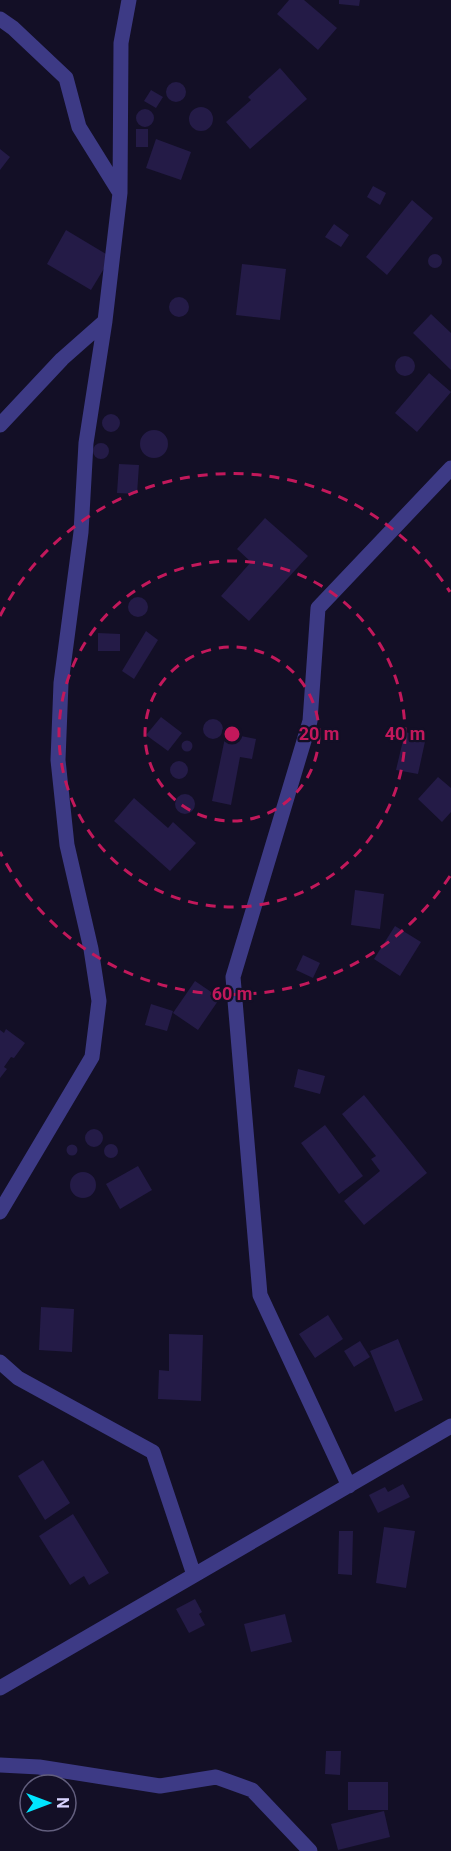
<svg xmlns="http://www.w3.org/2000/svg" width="451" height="1851" font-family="Roboto,sans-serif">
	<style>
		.building { fill: #241b47 }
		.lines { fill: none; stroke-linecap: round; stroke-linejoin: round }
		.minor { stroke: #3d3a85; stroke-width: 15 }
		.ring { fill: none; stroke: #c2185b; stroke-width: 3; stroke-dasharray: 10 8 }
		.centre { fill: #c2185b; stroke: #130f26; stroke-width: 3 }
		.ring-label { font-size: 18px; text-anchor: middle; font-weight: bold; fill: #c2185b; stroke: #130f26; stroke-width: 4.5; stroke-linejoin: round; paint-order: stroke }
	</style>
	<rect width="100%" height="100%" fill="#130f26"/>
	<path class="building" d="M289 0H304L337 28 318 50 277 14Z
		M339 0H360L359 6 339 4Z
		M280 68 307 99 250 149 226 122 251 100 248 97Z
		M166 92a10 10 0 1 1 20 0a10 10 0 1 1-20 0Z
		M151 90 163 97 156 108 144 101Z
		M189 119a12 12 0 1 1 24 0a12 12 0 1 1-24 0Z
		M136 118a9 9 0 1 1 18 0a9 9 0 1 1-18 0Z
		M136 129H148V147H136Z
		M156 139 191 152 181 180 146 168Z
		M0 149 10 157 0 170Z
		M373 186 386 193 380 205 367 197Z
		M412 200 433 218 387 275 366 257Z
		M334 224 349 235 341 247 325 237Z
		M66 230 111 257 91 290 47 264Z
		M428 261a7 7 0 1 1 14 0a7 7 0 1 1-14 0Z
		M242 264 286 269 280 320 236 315Z
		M169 307a10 10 0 1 1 20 0a10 10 0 1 1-20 0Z
		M431 314 451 333V370L413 333Z
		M395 366a10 10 0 1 1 20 0a10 10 0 1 1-20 0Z
		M429 373 451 392 417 432 395 413Z
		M102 423a9 9 0 1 1 18 0a9 9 0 1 1-18 0Z
		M140 444a14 14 0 1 1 28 0a14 14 0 1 1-28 0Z
		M93 451a8 8 0 1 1 16 0a8 8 0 1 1-16 0Z
		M119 464 139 465 137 494 117 493Z
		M265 518 308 556 249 621 221 596 251 562 237 549Z
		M128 607a10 10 0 1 1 20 0a10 10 0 1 1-20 0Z
		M146 631 158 640 134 679 122 671Z
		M98 633 120 634V651H98Z
		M161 717 182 733 168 751 146 735Z
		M203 729a10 10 0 1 1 20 0a10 10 0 1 1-20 0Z
		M405 732 426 737 418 774 396 770Z
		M226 733 256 739 252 759 240 757 231 805 212 801Z
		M181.5 746a5.5 5.5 0 1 1 11 0a5.5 5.5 0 1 1-11 0Z
		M170 770a9 9 0 1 1 18 0a9 9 0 1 1-18 0Z
		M438 777 451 788V812L442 822 418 799Z
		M175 804a10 10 0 1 1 20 0a10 10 0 1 1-20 0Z
		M134 798 168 828 173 822 196 843 170 871 114 821Z
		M355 890 384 894 380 929 351 925Z
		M395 926 421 942 400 976 374 959Z
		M303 955 320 963 313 978 296 970Z
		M195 981 220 998 198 1030 173 1013Z
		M151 1004 173 1011 167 1031 145 1025Z
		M6 1029 25 1043 14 1058 11 1057 4 1067 7 1069 0 1078V1030L4 1033Z
		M298 1069 325 1076 320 1094 294 1087Z
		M364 1095 427 1173 364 1225 344 1201 380 1171 371 1159 376 1156 342 1114Z
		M325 1125 363 1176 339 1194 301 1143Z
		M85 1138a9 9 0 1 1 18 0a9 9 0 1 1-18 0Z
		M104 1151a7 7 0 1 1 14 0a7 7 0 1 1-14 0Z
		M66.5 1150a5.5 5.5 0 1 1 11 0a5.5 5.5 0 1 1-11 0Z
		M138 1166 152 1190 120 1209 106 1184Z
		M70 1185a13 13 0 1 1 26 0a13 13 0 1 1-26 0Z
		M41 1307 74 1309 72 1352 39 1350Z
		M328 1315 343 1339 315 1358 299 1334Z
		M169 1334 203 1335 201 1401 158 1399 159 1370 169 1371Z
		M398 1339 423 1400 395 1412 370 1351Z
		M360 1341 370 1357 354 1367 344 1351Z
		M43 1460 70 1503 45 1520 18 1476Z
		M403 1484 410 1497 378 1513 369 1495 385 1487 388 1492Z
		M73 1514 109 1573 89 1585 84 1576 70 1585 39 1536Z
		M384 1527 415 1531 406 1588 376 1583Z
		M339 1531H353L352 1575 338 1574Z
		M195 1599 202 1612 199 1614 205 1625 189 1633 176 1609Z
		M285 1614 292 1642 251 1652 244 1624Z
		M326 1751H341L340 1775 325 1774Z
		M348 1782H388V1810H348Z
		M384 1811 390 1837 338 1850 331 1824Z"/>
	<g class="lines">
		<path class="minor" d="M0 19 13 28 66 78 79 127 120 193
			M0 425 62 359 105 321
			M0 1212 92 1057 99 1001 91 949 67 845 58 760 61 683 81 532 86 443 105 321 120 193 121 43 129 0
			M0 1362 18 1378 153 1452 194 1575
			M349 1486 260 1295 233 977 310 721 318 608 451 468
			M0 1688 451 1426
			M0 1765 39 1767 160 1786 216 1777 252 1790 310 1851"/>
	</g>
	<g class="ring">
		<circle cx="232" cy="734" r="87"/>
		<circle cx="232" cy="734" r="173"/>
		<path d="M450 876A260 260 0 0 1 0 852M0 616A260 260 0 0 1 450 592"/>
	</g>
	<circle cx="232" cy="734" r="9" class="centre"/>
	<g class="ring-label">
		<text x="319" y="740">20 m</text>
		<text x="405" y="740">40 m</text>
		<text x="232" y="1000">60 m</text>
	</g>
	<g transform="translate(48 1803) rotate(90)"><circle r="28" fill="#130f26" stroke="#625e7d" stroke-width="1.5"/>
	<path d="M0-4.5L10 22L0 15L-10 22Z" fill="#00e5ff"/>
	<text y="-9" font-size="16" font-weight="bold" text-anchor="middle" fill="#d9d4ff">N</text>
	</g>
</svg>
